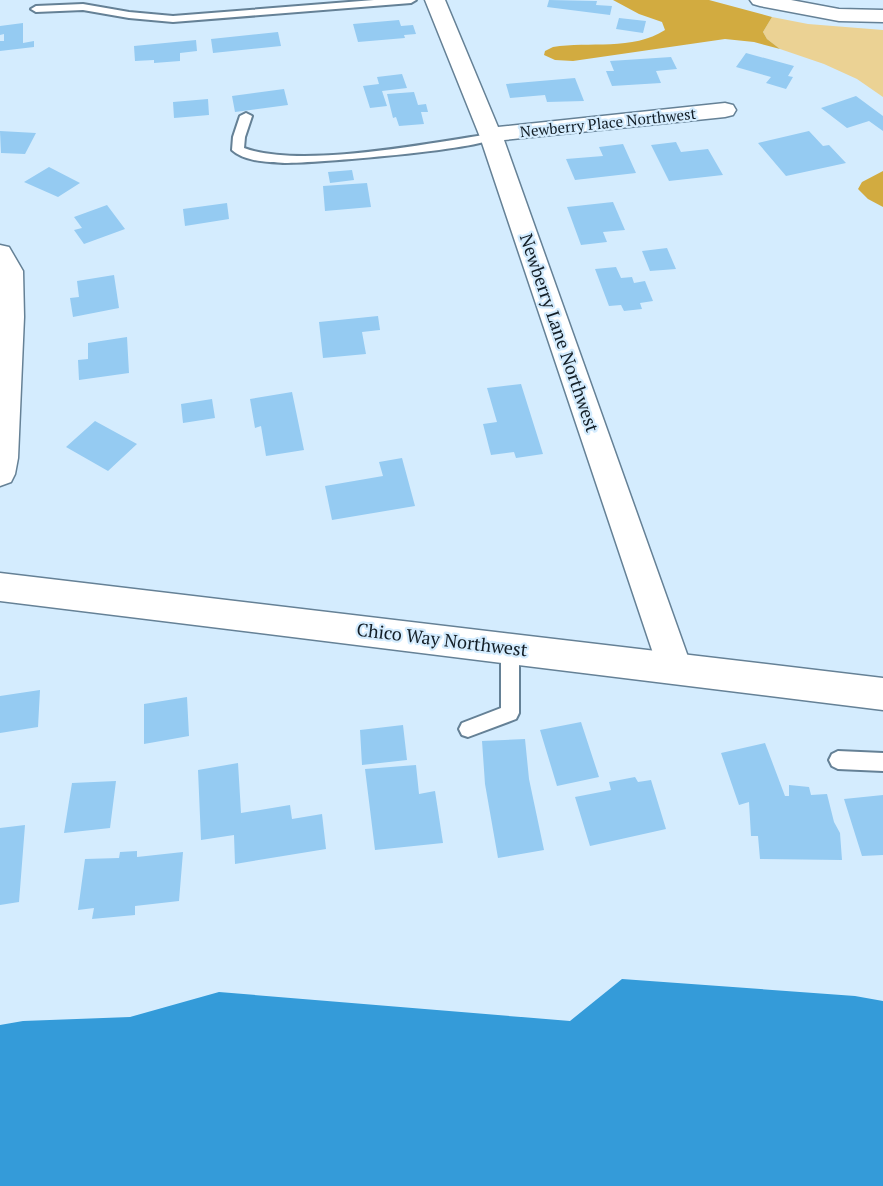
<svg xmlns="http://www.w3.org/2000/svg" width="883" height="1186" font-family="'PT Serif',serif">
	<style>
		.green { fill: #ebd294 }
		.forest { fill: #d2ab40 }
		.water { fill: #349bd9 }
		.building { fill: #95cbf2 }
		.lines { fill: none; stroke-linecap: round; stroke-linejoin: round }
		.service-casing { stroke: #658196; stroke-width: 4 }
		.minor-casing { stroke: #658196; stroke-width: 3 }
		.secondary-casing { stroke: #658196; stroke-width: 3 }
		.motorway-casing { stroke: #658196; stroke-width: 3 }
		.service { fill: #fff; fill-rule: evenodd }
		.minor { fill: #fff; fill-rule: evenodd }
		.secondary { fill: #fff; fill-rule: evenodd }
		.motorway { fill: #fff; fill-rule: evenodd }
		.labels { text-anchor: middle; stroke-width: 4.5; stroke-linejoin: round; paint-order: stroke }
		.far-street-label { font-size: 15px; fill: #121d25; stroke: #d4ecfe }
		.street-label { font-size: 18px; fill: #121d25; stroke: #d4ecfe }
	</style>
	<rect width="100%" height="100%" fill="#d4ecfe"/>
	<path class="green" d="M772 17 808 24 883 30V97L857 79 824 64 780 49 767 39 763 32Z"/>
	<path class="forest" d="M613 0H709L772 17 763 32 767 39 780 49 754 42 725 39 573 61 555 60 544 55 545 51 553 47C589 41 633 51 665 30L662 22 639 14Z
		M883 171V207L868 199 858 189 862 182Z"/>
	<path class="water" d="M622 979 855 996 883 1001V1186H0V1025L23 1021 130 1017 219 992 570 1021Z"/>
	<path class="building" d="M549 0 597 1 596 5 612 6 610 15 547 7Z
		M619 18 646 21 643 33 616 29Z
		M399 20 401 26 413 25 416 34 404 35 405 38 358 42 353 24Z
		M23 23V43L34 41V47L0 51V41H4V34L0 35V26Z
		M278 32 281 46 213 53 211 39Z
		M196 40 197 51 180 53V61L154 63V60L135 61 134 46Z
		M746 53 794 66 788 76 793 77 786 89 766 83 771 77 736 67Z
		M671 57 677 69 656 71 661 83 612 86 606 71H614L610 61Z
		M402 74 407 88 382 91 387 106 370 108 363 86 379 84 377 77Z
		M575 78 584 101 547 102 545 95 510 98 506 84Z
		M284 89 288 105 235 112 232 96Z
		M414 92 418 105 426 104 428 112H421L424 124 399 126 396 117 393 118 387 94Z
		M856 96 883 116V131L869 121 847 128 821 108Z
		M208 99 209 115 174 118 173 102Z
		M0 131 36 133 25 154 1 153Z
		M809 131 823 146 829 145 846 163 786 176 758 143Z
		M676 142 681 152 708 149 723 175 669 181 651 145Z
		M623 144 636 173 575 180 566 159 603 156 599 147Z
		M49 167 80 183 58 197 24 182Z
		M352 170 354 180 330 183 328 172Z
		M367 183 371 207 325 211 323 186Z
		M613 202 625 230 603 232 607 242 581 245 567 207Z
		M227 203 229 219 185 226 183 209Z
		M107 205 125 229 84 244 74 230 82 228 74 217Z
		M667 248 676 269 650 271 642 251Z
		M616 267 621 278 632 277 634 283 645 281 653 301 640 303 642 309 624 311 621 305 609 306 595 269Z
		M114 275 119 308 73 317 70 298 79 297 77 281Z
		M378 316 380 330 362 332 366 354 323 358 319 322Z
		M127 337 129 373 79 380 78 360 88 359V343Z
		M521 384 543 454 516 458 514 452 491 455 483 424 497 422 487 388Z
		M292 392 304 450 266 456 261 426 255 428 250 399Z
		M212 399 215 418 183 423 181 404Z
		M95 421 137 444 108 471 66 447Z
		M402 458 415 506 332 520 325 486 383 476 379 462Z
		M40 690 38 727 0 733V696Z
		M187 697 189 736 144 744V704Z
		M581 722 599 777 557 786 540 730Z
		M403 725 407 760 362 765 360 730Z
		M525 739 529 779 544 850 498 858 485 784 482 741Z
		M765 743 785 796H789V785L809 787 811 795 827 794 834 822 840 833 842 860 760 859 758 836H751L749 802 739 805 721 753Z
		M238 763 241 813 290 805 292 819 322 814 326 849 235 864 234 835 201 840 198 770Z
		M416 765 419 794 435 791 443 843 375 850 365 769Z
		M635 777 638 782 651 780 666 829 590 846 575 797 611 790 609 782Z
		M116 781 110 828 64 833 72 783Z
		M883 795V855L862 856 844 799Z
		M25 825 19 902 0 905V828Z
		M137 851V857L183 852 179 901 135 906V915L92 919 94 908 78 910 85 859 119 858 120 852Z"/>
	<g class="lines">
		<defs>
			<path id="service" d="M374 0H416L411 3 173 22 129 18 83 10 36 12 31 9 36 6 83 4 129 12 173 16Z
				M246 113 252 116 245 137 244 148C301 169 429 143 491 134L497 137C482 150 314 163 285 163 269 162 245 162 232 150L233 137 240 116Z
				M510 641 516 643 519 648V713L516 719 468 737 462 735 459 729 462 723 501 708V648L504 643Z
				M838 751 883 753V771L838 769 832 766 829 760 832 754Z"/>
			<path id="minor" d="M425 0H445L498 127 725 103 733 105 736 110 733 115 725 117 504 140 692 668 687 679 675 683 663 679 658 668 480 137Z
				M0 245 9 247 23 271 24 317 18 458 15 474 11 482 0 486Z"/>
			<path id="secondary" d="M0 573 883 678V710L0 601Z"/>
			<path id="motorway" d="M750 0H791L839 9 883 10V22L839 21 760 6 753 4Z"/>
		</defs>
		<use href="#service" class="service-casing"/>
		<use href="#minor" class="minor-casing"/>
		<use href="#secondary" class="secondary-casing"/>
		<use href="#motorway" class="motorway-casing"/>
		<use href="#service" class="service"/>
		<use href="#minor" class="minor"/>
		<use href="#secondary" class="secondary"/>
		<use href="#motorway" class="motorway"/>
	</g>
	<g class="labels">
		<g class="far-street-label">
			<text transform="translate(608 123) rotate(-6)" y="5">Newberry Place Northwest</text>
		</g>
		<g class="street-label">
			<text transform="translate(559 333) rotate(71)" y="6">Newberry Lane Northwest</text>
			<text transform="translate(442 640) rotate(7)" y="6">Chico Way Northwest</text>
		</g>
	</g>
</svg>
